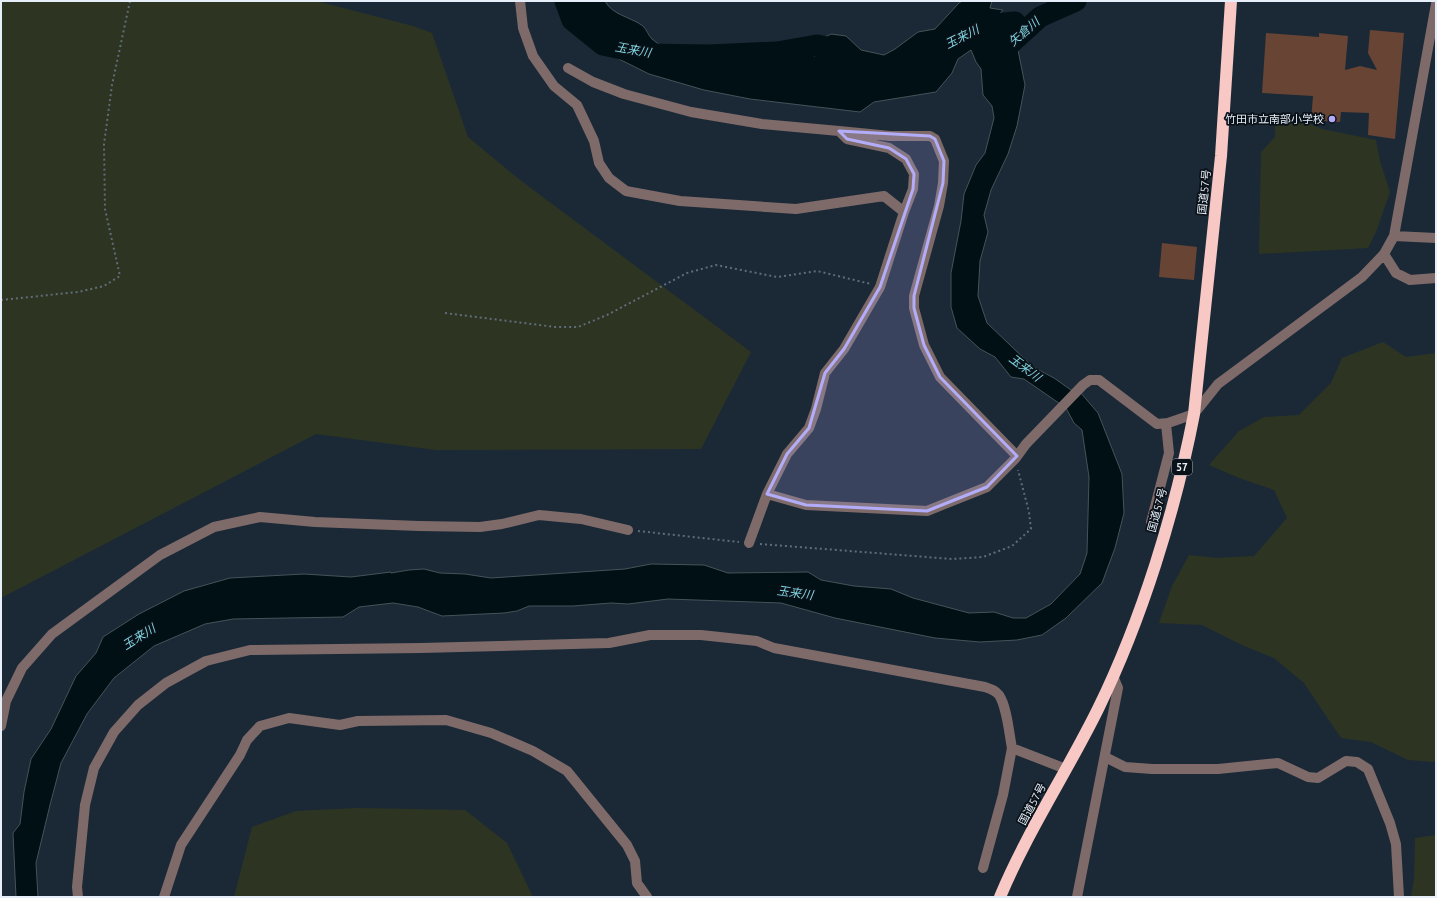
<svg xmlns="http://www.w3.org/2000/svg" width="1437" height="898" font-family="Ubuntu,'Noto Sans JP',sans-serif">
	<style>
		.green { fill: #2d3522 }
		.water { fill: #001014; stroke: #455359 }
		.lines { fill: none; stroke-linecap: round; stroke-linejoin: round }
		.river { stroke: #001014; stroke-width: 21 }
		.building { fill: #674434 }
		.path { stroke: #606c79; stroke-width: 2; stroke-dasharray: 2 3; stroke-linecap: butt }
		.minor { stroke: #7e6b69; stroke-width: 10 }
		.highway { stroke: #f7c8c4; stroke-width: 12 }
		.marked { fill: #b3adf9; fill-opacity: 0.2; stroke: #b3adf9; stroke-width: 3; stroke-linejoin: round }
		.poi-dot { fill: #b3adf9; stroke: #0b1118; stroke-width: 1.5 }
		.labels { text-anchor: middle; stroke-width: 3.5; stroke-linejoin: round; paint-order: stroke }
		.shield { fill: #0b1118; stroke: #a4acb6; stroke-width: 1 }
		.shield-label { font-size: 10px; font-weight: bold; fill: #e6eff9 }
		.poi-label { font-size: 11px; fill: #e6eff9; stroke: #0b1118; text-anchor: end }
		.street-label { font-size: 11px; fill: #e6eff9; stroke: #0b1118 }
		.water-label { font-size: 12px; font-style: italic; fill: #7fd5e0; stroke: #0b1118 }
	</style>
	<rect width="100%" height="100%" fill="#1b2937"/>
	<path class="green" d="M1 1H316L413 26 432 33 468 137 520 180 751 352 701 449 436 450 316 434 1 598Z
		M1275 123H1308L1322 129 1376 140 1380 161 1390 192 1376 232 1368 248 1259 254 1261 152 1275 137Z
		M1383 342 1406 357 1436 353V762L1408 760 1371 742 1341 738 1304 683 1274 658 1242 645 1202 625 1159 623 1172 586 1189 555 1217 558 1254 556 1287 518 1274 490 1239 478 1209 465 1239 431 1264 417 1299 415 1331 383 1342 358Z
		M357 808 465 810 507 843 533 897H234L252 827 296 811Z
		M1436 835V897H1411L1414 879 1415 838Z"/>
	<path class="water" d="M571 1H605C612 15 631 17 643 26 647 30 648 35 652 39 667 52 686 57 705 61L721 51 743 49 772 57 794 51 815 56 817 41 831 34 846 36 861 50 884 55 895 49 918 32 935 29 959 3 962 1H992L990 8 1003 10 996 18 1004 26 1017 45 1025 85 1017 126 1008 154 991 190 984 215 988 232 980 261 978 296 987 323 1033 367 1054 378 1071 390 1080 392 1098 413 1122 474 1124 513 1115 548 1102 583 1066 618 1042 635 1017 640 980 642 935 638 835 618 781 603 668 599 628 604 611 603 573 606H529L517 611 504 613 442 616 418 607 393 603 359 607 343 617 233 619 205 624 154 646 114 678 87 714 61 763 50 805 36 863 38 897H16L13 833 20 824 24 792 31 759 51 729 76 676 96 653 103 637 139 614 184 591 230 578 304 574 351 577 391 572V573L409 570 424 569 440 573 465 574 491 578 625 569 651 564 704 565 728 573 808 572 821 580 854 586 891 589 913 598 969 613 994 612 1013 618H1026L1051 604 1080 574 1087 553 1089 477 1082 430 1074 423 1066 408 1024 379 1011 377 995 357 980 349 957 328 951 307V273L961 221 964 194 976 165 985 153 994 118 992 106 983 95 981 69 976 62 971 50 958 59 952 73 936 92 874 102 860 112 750 99 704 90 649 74 617 58 601 40 599 31 581 16Z"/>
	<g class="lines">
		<path class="river" d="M565 1 572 20 603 45 645 54 709 55 777 52 817 45 845 51
			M975 31 985 25 1015 22 997 55V58
			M1007 47 1040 17 1076 1"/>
	</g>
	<path class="building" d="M1370 30 1404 33 1395 139 1368 135 1369 113 1341 112 1340 122 1311 120 1313 96 1262 93 1266 33 1319 37V33L1348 36 1345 70 1360 66 1377 70 1368 53Z
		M1162 243 1197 247 1194 280 1159 277Z"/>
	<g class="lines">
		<path class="path" d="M1 300 78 292 104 286 120 276 105 209 104 144 112 85 130 1
			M445 313 555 327H578L607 315 687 273 716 265 777 277 817 271 871 284
			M638 531 739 542
			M760 544 952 559 983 557 1012 546 1031 529 1029 512 1018 470"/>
		<path class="minor" d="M520 1 523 28 533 56 554 86 577 105 594 141 599 163 609 178 626 191 680 201 796 209 884 196 904 212
			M568 68 593 82 624 94 691 112 762 124 839 131 847 139 889 148 906 159 914 174 913 189 904 212 880 287 844 349 825 373 816 409 809 428 787 454 767 494 749 543
			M839 131 890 136H930L935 139 944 161 943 183 939 206 914 296V308L924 345 940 377 1017 456
			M1394 236 1436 238
			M1384 254 1396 273 1410 280 1436 278
			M767 494 806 505 927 511 987 487 1015 459 1026 444 1083 385 1090 380H1099L1157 424 1168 423 1194 414 1218 384 1362 277 1384 254 1394 236 1436 4
			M1151 522 1169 453 1166 424
			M1 726 6 701 22 668 52 634 160 555 214 527 260 517 315 522 419 526 480 527 502 524 539 515 581 519 628 530
			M1105 757 1125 767 1152 769H1218L1278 763 1308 777 1318 778 1346 761 1357 762 1368 769 1390 823 1396 844 1399 897
			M983 868 1003 795 1012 748 1066 769
			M78 897 77 887 85 805 94 768 114 732 138 705 166 683 206 661 250 650 421 648 609 643 650 635H701L757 641 774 648 985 687C991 689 995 690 999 695 1007 707 1009 733 1012 748
			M164 897 181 845 240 755 247 740 260 726 289 718 340 725 358 721 446 720 491 733 533 751 567 771 627 845 635 861 637 883 647 897
			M1077 897 1118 688 1113 676"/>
		<path class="highway" d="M1000 897C1027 832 1067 772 1098 709 1142 619 1175 512 1194 414L1221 156 1231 1"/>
	</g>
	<path class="marked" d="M839 131 930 136 935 139 944 161 943 183 914 296V308L924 345 940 377 1017 456 987 487 927 511 806 505 767 494 787 454 809 428 825 373 844 349 880 287 913 189 914 174 906 159 889 148 847 139Z"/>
	<circle class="poi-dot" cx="1332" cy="119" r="4"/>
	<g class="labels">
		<rect class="shield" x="1172" y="459" width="20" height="16" rx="3"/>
		<g class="shield-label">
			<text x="1182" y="471">57</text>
		</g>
		<g class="poi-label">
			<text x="1324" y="123">竹田市立南部小学校</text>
		</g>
		<g class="street-label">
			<text transform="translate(1204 192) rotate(-84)" y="4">国道57号</text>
			<text transform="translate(1157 510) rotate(-75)" y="4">国道57号</text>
			<text transform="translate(1032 804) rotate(-62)" y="4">国道57号</text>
		</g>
		<g class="water-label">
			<text transform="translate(1024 32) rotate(-41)" y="4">矢倉川</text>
			<text transform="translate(962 37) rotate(-27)" y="4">玉来川</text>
			<text transform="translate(633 50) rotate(10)" y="4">玉来川</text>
			<text transform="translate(1025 368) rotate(37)" y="4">玉来川</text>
			<text transform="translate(795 593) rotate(8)" y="4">玉来川</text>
			<text transform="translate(139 637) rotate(-32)" y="4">玉来川</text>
		</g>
	</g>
	<rect width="1437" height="898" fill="none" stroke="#e6eff9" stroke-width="4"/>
</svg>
